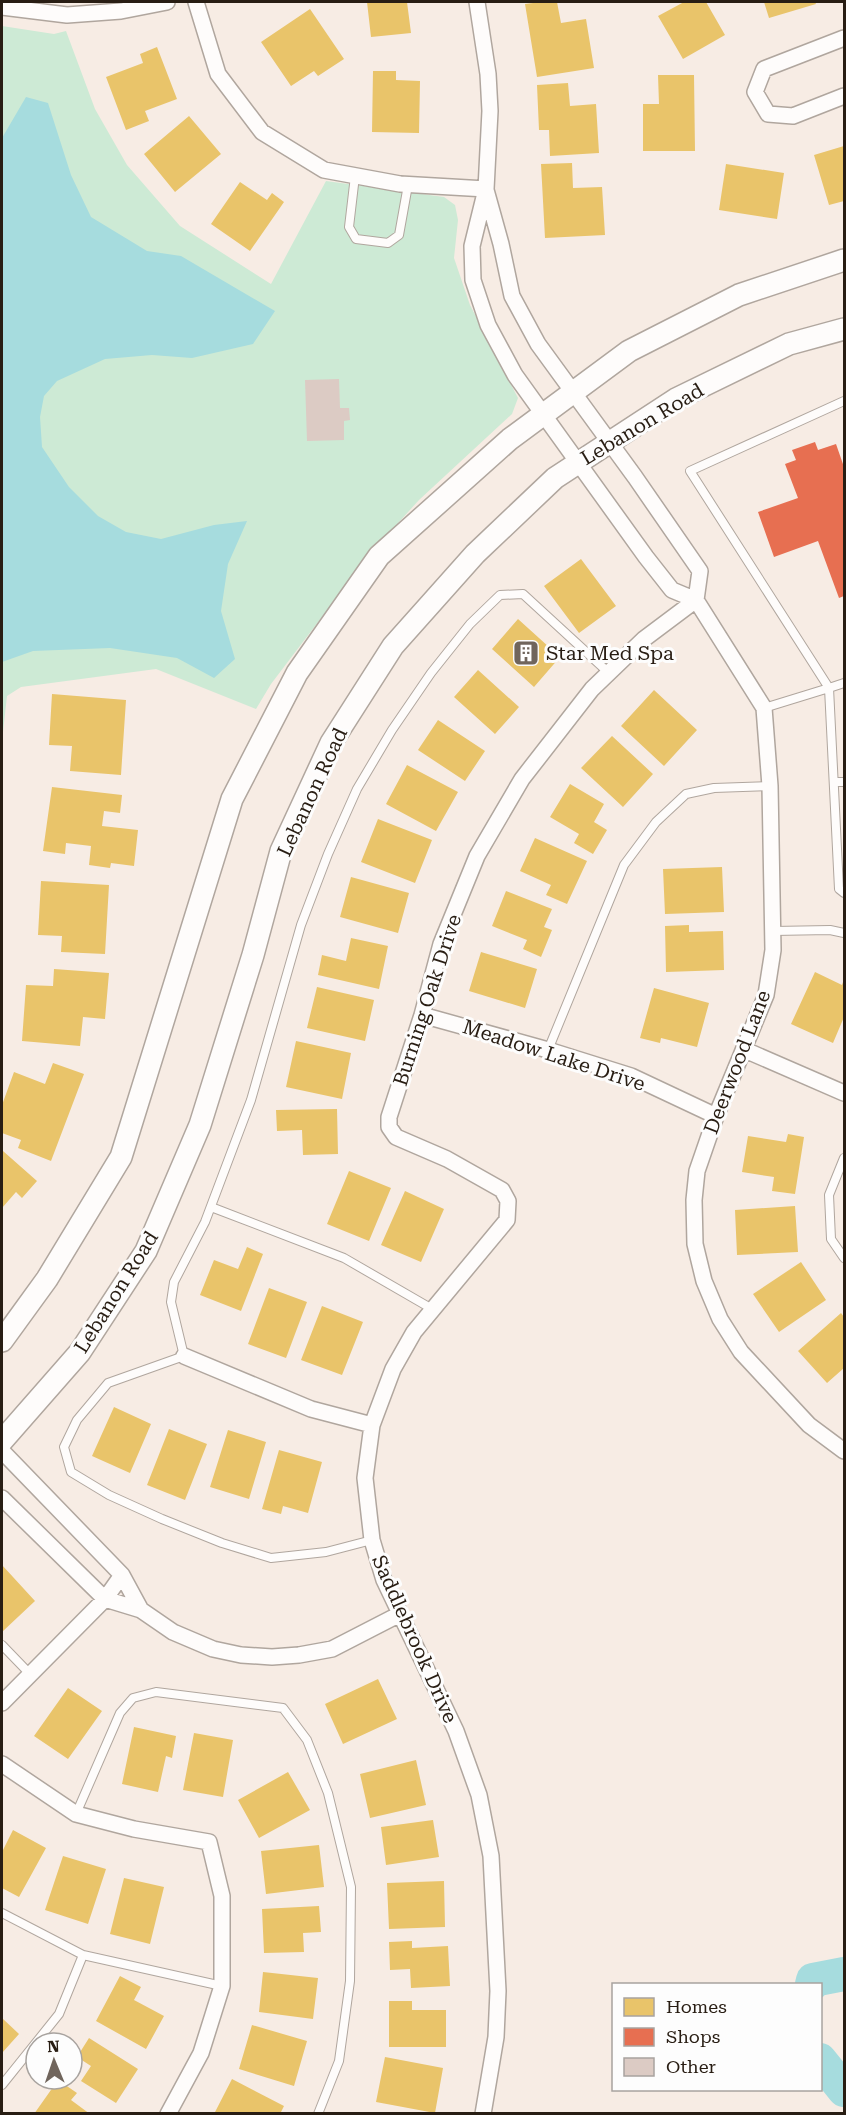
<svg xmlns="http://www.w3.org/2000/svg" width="846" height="2115" font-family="'Roboto Serif',serif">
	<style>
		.green { fill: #cdead5 }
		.water { fill: #a6dcde }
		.homes { fill: #e9c46a }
		.shops { fill: #e76f51 }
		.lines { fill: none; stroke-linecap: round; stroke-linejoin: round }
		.river { stroke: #a6dcde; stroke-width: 34 }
		.building { fill: #dccbc4 }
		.lane-casing { stroke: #b0a69e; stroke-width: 10 }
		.street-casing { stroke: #b0a69e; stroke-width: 18 }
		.secondary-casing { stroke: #b0a69e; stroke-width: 24 }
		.lane { stroke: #fefcfb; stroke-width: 8 }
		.street { stroke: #fefcfb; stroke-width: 15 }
		.secondary { stroke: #fefcfb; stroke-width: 21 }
		.labels { text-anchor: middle; stroke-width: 6; stroke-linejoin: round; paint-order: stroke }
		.street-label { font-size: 20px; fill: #281d13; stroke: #fdfdfd }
		.poi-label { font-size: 20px; fill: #281d13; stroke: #fdfdfd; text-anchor: start }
	</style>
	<rect width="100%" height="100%" fill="#f7ece4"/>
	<path class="green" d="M2 26 54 34 66 31 95 109 127 165 180 226 271 284 326 181 444 197 455 205 458 220 454 258 470 305 518 398 512 414 419 500 369 555 271 684 256 709 156 669 21 687 7 696 2 741Z"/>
	<path class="water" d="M26 97 48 103 71 175 91 217 147 251 181 256 275 311 253 344 192 358 152 355 105 359 57 381 44 396 40 417 42 447 69 487 98 516 126 532 161 539 214 525 247 521 228 564 221 611 235 659 214 678 177 658 110 648 33 651 2 662V138Z"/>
	<path class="homes" d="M367 2H407L411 33 371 37Z
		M541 2H557L561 23 586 19 594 68 537 77 525 4Z
		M684 2H706L725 35 683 59 658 16Z
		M764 2H815L816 4 769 18Z
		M310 9 344 59 318 76 314 71 291 86 261 42Z
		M157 47 177 99 145 111 149 121 126 130 106 77 143 63 140 54Z
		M373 71H396V80L420 81 419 133 372 132Z
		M658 75H694L695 151H643V104H659Z
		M568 83 570 106 596 104 599 153 550 156 549 130H539L537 85Z
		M189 116 221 154 175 192 144 154Z
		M844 146V201L829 205 814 155Z
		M572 163 573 188 602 187 605 235 545 238 541 164Z
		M726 164 784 173 777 219 719 210Z
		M240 182 267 200 272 193 284 202 250 251 211 224Z
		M581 559 616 606 579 633 544 586Z
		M518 619 560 657 534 687 492 649Z
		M478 670 519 707 495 734 454 697Z
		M654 690 697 730 664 766 621 726Z
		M52 694 126 700 121 775 70 771 72 746 49 745Z
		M438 720 485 751 465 781 418 750Z
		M612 736 653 774 623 807 581 768Z
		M407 765 458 792 436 831 386 804Z
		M570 784 604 804 594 822 607 830 593 854 574 843 579 834 550 817Z
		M52 787 122 795 120 813 104 811 102 826 138 830 134 866 111 863 110 868 89 865 91 846 66 843 65 854 43 851Z
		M378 819 432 840 415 883 361 862Z
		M535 838 587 861 567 904 546 895 551 885 520 871Z
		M722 867 724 912 665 914 663 869Z
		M351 877 409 893 398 933 340 917Z
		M41 881 109 885 105 954 61 952 62 936 38 935Z
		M506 891 552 909 544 927 552 930 541 957 523 949 527 940 492 926Z
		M689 925V932L723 931 724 970 666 972 665 926Z
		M351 938 388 946 379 989 318 975 322 955 346 961Z
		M481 952 537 969 525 1008 469 991Z
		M54 969 109 973 105 1019 83 1017 80 1046 22 1041 26 985 53 986Z
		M815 972 842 985 844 979V1017L833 1043 791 1024Z
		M317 987 374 1000 365 1041 307 1028Z
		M654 988 709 1003 697 1047 661 1038 660 1043 640 1038Z
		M296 1041 351 1053 342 1099 286 1087Z
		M53 1063 84 1074 51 1161 18 1148 21 1140 2 1133V1105L14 1072 45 1084Z
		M337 1109 338 1154 303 1155 302 1130 277 1131 276 1110Z
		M788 1134 804 1137 795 1194 772 1191 774 1177 742 1172 748 1136 786 1142Z
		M3 1151 37 1181 22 1198 16 1192 2 1208Z
		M349 1171 391 1188 369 1241 327 1224Z
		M405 1191 444 1209 421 1262 381 1245Z
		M795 1206 798 1252 737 1255 735 1210Z
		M247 1247 263 1254 241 1311 200 1295 214 1260 238 1269Z
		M801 1262 826 1300 779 1332 753 1294Z
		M269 1288 307 1302 286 1358 248 1344Z
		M322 1306 363 1322 342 1375 301 1360Z
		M841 1313 844 1317V1368L827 1383 798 1351Z
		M114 1407 151 1424 130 1473 92 1456Z
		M169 1429 207 1444 185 1500 147 1485Z
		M228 1430 266 1442 249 1499 210 1487Z
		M279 1450 322 1462 308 1513 283 1506 281 1514 262 1509Z
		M2 1565 35 1601 2 1632Z
		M378 1679 397 1719 343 1744 325 1704Z
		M68 1688 102 1711 68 1759 34 1736Z
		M134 1727 176 1736 172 1758 166 1756 158 1792 122 1784Z
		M194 1733 233 1740 223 1797 183 1790Z
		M416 1760 426 1805 370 1818 360 1774Z
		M288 1772 310 1810 259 1838 238 1800Z
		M433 1820 439 1857 386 1865 381 1827Z
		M13 1830 46 1848 19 1897 2 1888V1852Z
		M319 1845 324 1887 266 1894 261 1851Z
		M63 1856 106 1869 88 1924 45 1910Z
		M124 1878 164 1887 150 1944 110 1934Z
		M444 1881 445 1927 389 1929 387 1883Z
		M319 1906 321 1932 303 1933 304 1952 264 1953 262 1909Z
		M412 1941V1948L448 1946 450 1986 411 1988 410 1969 390 1970 389 1942Z
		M263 1972 318 1978 313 2019 259 2012Z
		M120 1976 141 1987 134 2000 164 2016 146 2049 96 2021Z
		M389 2001H412V2010H446V2047H389Z
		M2 2018 19 2034 2 2053Z
		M252 2025 307 2041 294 2086 239 2069Z
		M89 2038 138 2069 116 2103 81 2081 91 2066 77 2057Z
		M385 2057 443 2068 435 2113 376 2102Z
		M232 2079 284 2106 280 2114H214Z
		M58 2080 77 2093 71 2100 90 2114H34Z"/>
	<path class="shops" d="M815 442 818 450 836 444 844 467V596L839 598 818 541 774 557 758 512 798 498 785 464 796 460 792 450Z"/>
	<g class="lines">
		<path class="river" d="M812 1984 813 1980 844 1974
			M820 2060 844 2090"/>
	</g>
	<path class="building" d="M339 379 340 408H349L350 420 344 421V440L307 441 305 380Z"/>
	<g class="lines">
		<defs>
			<path id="lane" d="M355 176 349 227 356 239 388 243 399 235 408 185
				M844 401 690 471 829 688 844 683
				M764 708 829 688 839 889 844 893
				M834 782H844
				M773 931 830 930 844 933
				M548 1050 624 865 656 822 686 794 714 788 770 786
				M844 1158 829 1195 831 1239 844 1258
				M211 1207 344 1258 434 1310
				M372 1540 326 1552 271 1558 222 1543 162 1519 109 1495 71 1472 64 1447 77 1420 108 1383 184 1356 171 1302 174 1282 205 1222 251 1100 301 925 328 854 357 789 392 730 431 673 470 624 500 595 523 594 609 673
				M2 1645 30 1674
				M76 1814 120 1713 133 1698 156 1692 283 1708 307 1740 328 1793 351 1887 350 1981 339 2061 318 2114
				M2 1913 83 1955
				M2 2085 59 2014 83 1955 222 1986"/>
			<path id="street" d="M196 2 218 74 262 132 324 170 400 184 486 189
				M477 2 488 74 490 111 486 189 472 246 473 280 488 325 515 375 646 557 672 590 696 600 764 708 770 786 773 950 766 995 716 1116 697 1171 694 1200 695 1244 704 1281 720 1319 741 1352 809 1425 844 1451
				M2 7 67 15 121 11 167 2
				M844 38 764 69 755 92 768 114 793 116 844 96
				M486 190 501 244 512 296 538 344 635 477 700 571 696 600
				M422 1015 548 1050 631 1076 716 1116
				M745 1050 844 1093
				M184 1356 311 1409 372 1425
				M2 1451 122 1575 141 1610
				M2 1498 105 1599 141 1610 173 1632 213 1649 241 1655 272 1657 299 1655 332 1649 400 1614
				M2 1703 105 1599 122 1575
				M2 1764 76 1814 134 1829 209 1842 222 1896V1986L201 2053 168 2114
				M483 2114 496 2037 498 1991 491 1856 479 1795 456 1731 384 1580 372 1540 365 1478 372 1425 393 1369 414 1332 507 1220 508 1201 502 1190 447 1159 396 1137 389 1127V1117L422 1015 441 944 477 856 522 779 592 689 644 639 696 600"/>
			<path id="secondary" d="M2 1341 47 1279 121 1157 232 799 297 673 379 556 510 439 629 351 739 295 844 260
				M2 1441 80 1352 146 1251 200 1125 253 955 281 851 331 743 393 646 475 554 555 478 676 399 789 344 844 329"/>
		</defs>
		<use href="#lane" class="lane-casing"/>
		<use href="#street" class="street-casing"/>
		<use href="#secondary" class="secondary-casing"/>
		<use href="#lane" class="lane"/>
		<use href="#street" class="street"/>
		<use href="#secondary" class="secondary"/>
	</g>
	<defs>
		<symbol id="building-square" viewBox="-11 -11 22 22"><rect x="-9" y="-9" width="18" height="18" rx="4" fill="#70655c" stroke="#fdfdfd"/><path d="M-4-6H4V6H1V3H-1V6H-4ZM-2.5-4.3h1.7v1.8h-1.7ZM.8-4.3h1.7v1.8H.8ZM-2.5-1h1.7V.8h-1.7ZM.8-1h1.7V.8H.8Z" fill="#fff"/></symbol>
	</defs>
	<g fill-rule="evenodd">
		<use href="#building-square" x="511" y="638" width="30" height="30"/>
	</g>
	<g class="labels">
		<g class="street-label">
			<text transform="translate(642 424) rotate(-31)" y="7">Lebanon Road</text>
			<text transform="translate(312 792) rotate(-65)" y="7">Lebanon Road</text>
			<text transform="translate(427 1000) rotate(-72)" y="7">Burning Oak Drive</text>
			<text transform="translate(554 1055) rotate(18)" y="7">Meadow Lake Drive</text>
			<text transform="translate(737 1062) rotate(-69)" y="7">Deerwood Lane</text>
			<text transform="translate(116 1292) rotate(-58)" y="7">Lebanon Road</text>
			<text transform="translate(415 1639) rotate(66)" y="7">Saddlebrook Drive</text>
		</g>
		<g class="poi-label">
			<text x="546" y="660">Star Med Spa</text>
		</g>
	</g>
	<rect width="846" height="2115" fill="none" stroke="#281d13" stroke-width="6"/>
	<rect x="612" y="1983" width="210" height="108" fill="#fdfdfd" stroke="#a8a39f" stroke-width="1.5"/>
	<rect x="624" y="1998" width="30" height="18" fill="#e9c46a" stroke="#a8a39f" stroke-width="1.5"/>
	<text x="666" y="2013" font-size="18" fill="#281d13">Homes</text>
	<rect x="624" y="2028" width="30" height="18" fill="#e76f51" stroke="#a8a39f" stroke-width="1.5"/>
	<text x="666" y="2043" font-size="18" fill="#281d13">Shops</text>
	<rect x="624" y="2058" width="30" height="18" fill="#dccbc4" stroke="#a8a39f" stroke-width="1.5"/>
	<text x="666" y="2073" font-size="18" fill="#281d13">Other</text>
	<g transform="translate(54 2061) rotate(358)"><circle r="28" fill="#fdfdfd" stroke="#a8a39f" stroke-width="1.5"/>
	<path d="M0-4.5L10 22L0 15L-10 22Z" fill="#70655c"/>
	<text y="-9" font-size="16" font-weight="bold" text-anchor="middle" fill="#281d13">N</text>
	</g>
</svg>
